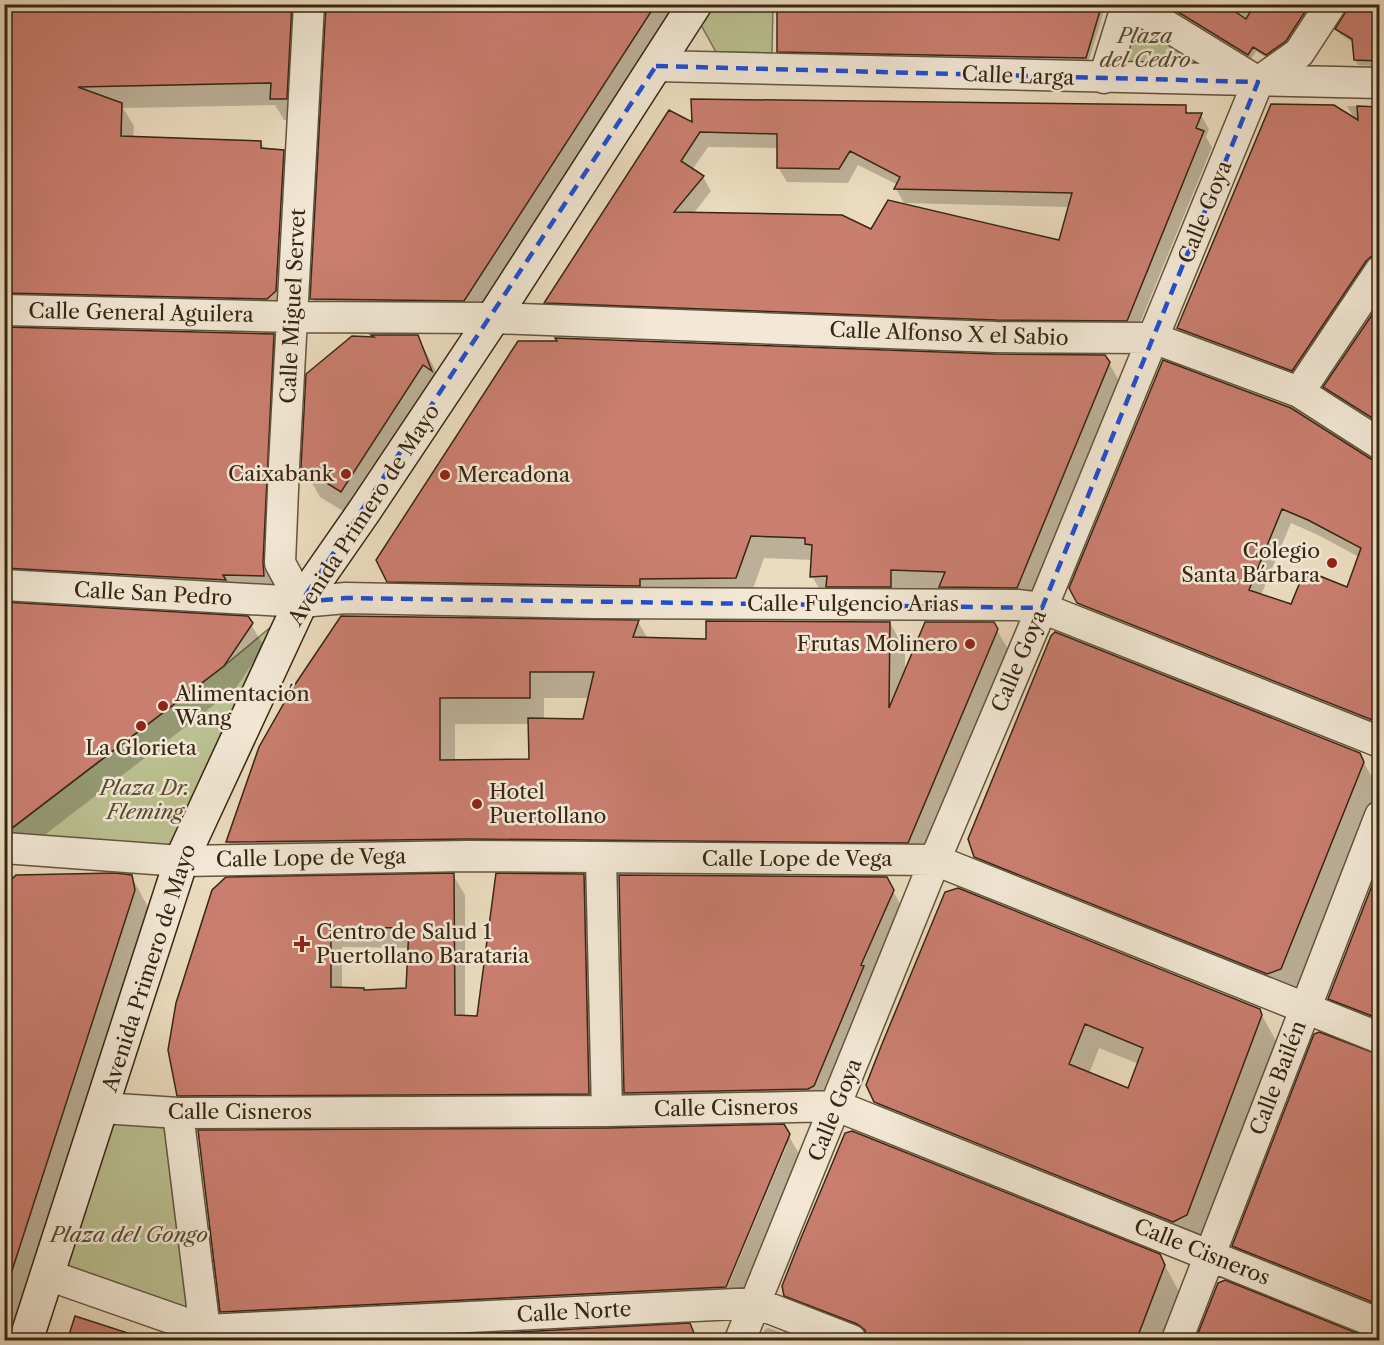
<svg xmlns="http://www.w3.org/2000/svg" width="1384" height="1345" font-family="'Libre Caslon Text',serif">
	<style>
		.green { fill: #bac090; stroke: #797352; stroke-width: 1.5 }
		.shadow { fill: #0003; fill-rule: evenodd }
		.building { fill: #c97e6f; stroke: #382614; stroke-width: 1.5; fill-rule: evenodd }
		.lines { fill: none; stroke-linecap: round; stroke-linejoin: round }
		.street-casing { stroke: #65543f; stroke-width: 33 }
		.secondary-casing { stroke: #382614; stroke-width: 36 }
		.street { stroke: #f2e8d5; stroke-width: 30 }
		.secondary { stroke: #f2e8d5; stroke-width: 33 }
		.marked { fill: none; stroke: #1d4ed8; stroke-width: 4.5; stroke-dasharray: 12 8; stroke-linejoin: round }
		.poi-dot { fill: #8f2418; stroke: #f2e8d5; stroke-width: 2 }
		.labels { text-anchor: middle; stroke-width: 5; stroke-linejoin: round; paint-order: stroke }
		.park-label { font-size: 21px; font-style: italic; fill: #584c33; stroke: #f2e8d5 }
		.street-label { font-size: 21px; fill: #382614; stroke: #f2e8d5 }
		.poi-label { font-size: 21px; fill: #382614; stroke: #f2e8d5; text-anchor: start }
	</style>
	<rect width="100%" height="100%" fill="#ebdcbf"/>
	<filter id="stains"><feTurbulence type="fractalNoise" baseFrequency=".00333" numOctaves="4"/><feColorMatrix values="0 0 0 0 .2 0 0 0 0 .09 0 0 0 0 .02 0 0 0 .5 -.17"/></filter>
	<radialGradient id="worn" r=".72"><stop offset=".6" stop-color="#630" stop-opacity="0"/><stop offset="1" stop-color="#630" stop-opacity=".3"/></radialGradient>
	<path class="green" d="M712 5H773L772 53 716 52 701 25Z
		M1127 5 1258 82 1104 78Z
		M301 602 181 861 5 834 224 666Z
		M102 1108 178 1113 205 1330 48 1275Z"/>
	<path class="shadow" d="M4 4H299L298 120H284L275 105 123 108 134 126 133 138 261 142 265 150 283 151 296 173 288 314 4 320Z
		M677 4 477 322 324 320 312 298 328 5Z
		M778 4H1106L1088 63 781 56 778 51Z
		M1161 4H1316L1289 46 1269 60 1256 51 1251 59Z
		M1380 4V66L1358 65 1355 60 1354 43 1340 34 1337 29Z
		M1347 106H1380V272L1301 386 1187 344 1179 328 1356 121Z
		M1185 107 1189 115H1201L1209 129 1206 137 1212 147 1135 335 554 316 546 302 693 124ZM708 147 779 148 778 167 787 182 848 183 858 165 898 185 896 189 904 203 1070 207 1060 242 872 231 693 214 711 191 703 177 692 170Z
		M1380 305V432L1334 402 1325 387Z
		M4 329 273 335 286 357 275 585 276 597 4 595Z
		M417 336 434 367 447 398 359 521 320 497 303 467 353 337Z
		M995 356H1105L1122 386 1030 610 825 599 812 576 813 560 764 558 749 600 401 604 388 581Z
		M1371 460 1380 462V734L1087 618 1078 603ZM1291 523 1318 535 1359 557 1348 589 1292 606 1261 595Z
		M4 604 247 618 264 646 236 688 21 853 4 859Z
		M638 622 648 639 708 641 890 623 905 649V675L997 630 1012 656 923 868H243L228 842 261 748ZM544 698H589L584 720H544ZM455 724H530L531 761H455Z
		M1359 754 1379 790 1296 996 992 884 976 857Z
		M1380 869V1038L1344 1024 1329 998Z
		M453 875 465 895V1017L478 1018 583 876 595 896 600 1114 190 1116 178 1095 213 891ZM342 947 410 948 407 989 364 992 342 989Z
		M131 876 147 905 150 919 40 1264 7 1340H4V889Z
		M886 878 904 911 825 1106 637 1113 625 1093Z
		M946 894 1259 1010 1276 1041 1201 1239 890 1127 875 1102ZM1099 1048 1139 1064 1128 1090 1089 1074Z
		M1380 1056V1324L1249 1272 1234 1246Z
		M783 1126 801 1157 738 1308 234 1333 222 1312 607 1130ZM783 1145H787L724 1295 722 1294Z
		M1159 1255 1181 1295 1164 1340H842L803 1325 786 1295Z
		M769 1328 801 1340H760L765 1329Z"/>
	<path class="building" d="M4 4H292L287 99H270L271 83 78 87 122 103 121 136 261 141V148L284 150 276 291 267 299 4 293Z
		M326 4H656L464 301 310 299Z
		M777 4H1102L1086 58 777 52Z
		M1165 4H1224L1246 19 1255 4H1310L1286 41 1266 55 1253 47 1248 55Z
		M1348 4H1380V61L1354 60 1352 39 1335 29 1345 13Z
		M691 99 1186 105V113H1202L1196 128 1204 131 1127 321 996 320 544 303 669 110 692 122ZM700 132 777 134V168L839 169 850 151 900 177 894 189 1072 193 1059 240 888 200 871 229 842 215 674 212 704 176 681 161Z
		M1271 104 1334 105 1358 120 1357 106 1380 107V254L1372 256 1366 261 1292 371 1177 328Z
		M1380 303V423L1323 387Z
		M4 327 274 334 263 562 264 576 223 575 226 580 4 568Z
		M371 335H418L432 371 423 365 341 492 301 467 306 374 352 336 374 337Z
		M555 338 995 354 1105 355 1110 362 1017 588 939 587 945 572 891 570V587H826L827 576 810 577 812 545 805 544V538L751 536 736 578 640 579V586L387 582 376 560 518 341H557Z
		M1163 360 1291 408 1371 459 1380 461V723L1077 603 1069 588ZM1282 509 1308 520 1361 548 1347 587 1305 570 1291 604 1249 590Z
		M4 602 248 616 253 623 224 666 8 831H4Z
		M341 616 639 620 633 637 706 639V621L890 622 889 708 925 622H994L998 629 908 843 467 839 226 842 259 747 292 689ZM530 672H594L583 719 528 718 529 759 440 760V698H530Z
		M1055 632 1360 753 1364 762 1281 969 1267 974 974 857 968 839 1051 636Z
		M1380 865V1019L1328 999Z
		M115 873 132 875 135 890 9 1280H4V887L16 875Z
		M454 873 455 1015 477 1016 496 873 584 874 589 1094 177 1096 168 1050 176 1003 212 890 226 877ZM331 927 409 928 406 988 364 990V988L331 987Z
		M619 875 887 877 894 890 861 965 864 966 814 1086 808 1089 624 1093Z
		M958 888 1260 1009 1262 1015 1187 1215 1173 1222 874 1102 866 1085 882 1044 945 892ZM1085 1024 1143 1048 1128 1088 1069 1064Z
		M1319 1032 1380 1055V1305L1232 1246 1314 1034Z
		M784 1124 790 1134 726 1287 220 1312 198 1130 607 1128Z
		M852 1131 1160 1254 1165 1265 1136 1341H868L865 1330 857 1324 784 1296 782 1286 801 1238 845 1133Z
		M1225 1280 1374 1340 1377 1341H1195L1218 1283Z
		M75 1316 137 1336 136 1341H67Z
		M690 1323 697 1341H343Z"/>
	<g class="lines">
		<defs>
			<path id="street" d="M1131 4 1255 80
				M656 66 1380 83
				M1104 78 1127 4
				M4 310 293 317 493 318 996 337 1153 338 1299 392 1380 444
				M1299 392 1380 271
				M4 585 301 602 346 598 594 603 1017 605 1042 608 1380 742
				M301 602 280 563 284 466 309 4
				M4 848 181 861 467 856 935 860 1380 1038
				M601 858 607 1111
				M102 1108 178 1113 607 1111 837 1106 1380 1324
				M178 1113 205 1330 212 1340
				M48 1275 205 1330 756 1303 851 1340
				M740 1340 935 860 1042 608 1258 82 1299 53 1331 4
				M1177 1340 1380 816"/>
			<path id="secondary" d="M26 1340 181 861 301 602 365 510 493 318 695 4"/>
		</defs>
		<use href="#street" class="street-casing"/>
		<use href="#secondary" class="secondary-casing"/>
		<use href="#street" class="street"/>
		<use href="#secondary" class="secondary"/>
	</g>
	<path class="marked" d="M656 66 1258 82 1042 608 346 598 301 602Z"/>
	<g class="poi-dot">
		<circle cx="346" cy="474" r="6"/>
		<circle cx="445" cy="475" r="6"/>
		<circle cx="1332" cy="563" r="6"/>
		<circle cx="970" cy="644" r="6"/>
		<circle cx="163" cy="706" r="6"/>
		<circle cx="141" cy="726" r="6"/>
		<circle cx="477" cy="804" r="6"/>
		<path d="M299 935h6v6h6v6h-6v6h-6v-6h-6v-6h6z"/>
	</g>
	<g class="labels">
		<g class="park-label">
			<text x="1145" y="43">Plaza<tspan x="1145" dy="24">del Cedro</tspan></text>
			<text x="145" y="795">Plaza Dr.<tspan x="145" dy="24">Fleming</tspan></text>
			<text x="129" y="1242">Plaza del Gongo</text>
		</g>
		<g class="street-label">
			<text transform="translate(1018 76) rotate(2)" y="7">Calle Larga</text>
			<text transform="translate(1205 212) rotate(-68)" y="7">Calle Goya</text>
			<text transform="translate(293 306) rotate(-87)" y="7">Calle Miguel Servet</text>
			<text transform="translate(141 313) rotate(1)" y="7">Calle General Aguilera</text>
			<text transform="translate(949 334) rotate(2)" y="7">Calle Alfonso X el Sabio</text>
			<text transform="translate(364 515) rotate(-57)" y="7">Avenida Primero de Mayo</text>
			<text transform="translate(153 594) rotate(3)" y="7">Calle San Pedro</text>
			<text x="853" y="611">Calle Fulgencio Arias</text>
			<text transform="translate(1019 661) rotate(-67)" y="7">Calle Goya</text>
			<text transform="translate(311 858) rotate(-1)" y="7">Calle Lope de Vega</text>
			<text x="797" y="866">Calle Lope de Vega</text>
			<text transform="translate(149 968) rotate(-72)" y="7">Avenida Primero de Mayo</text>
			<text transform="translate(1278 1078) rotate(-69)" y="7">Calle Bailén</text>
			<text transform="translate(726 1108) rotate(-1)" y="7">Calle Cisneros</text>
			<text transform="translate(835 1110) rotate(-68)" y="7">Calle Goya</text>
			<text x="240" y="1119">Calle Cisneros</text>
			<text transform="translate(1202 1252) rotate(22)" y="7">Calle Cisneros</text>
			<text transform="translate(574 1312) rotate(-3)" y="7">Calle Norte</text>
		</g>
		<g class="poi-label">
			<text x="334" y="481" text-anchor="end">Caixabank</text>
			<text x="457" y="482">Mercadona</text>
			<text x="1320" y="558" text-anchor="end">Colegio<tspan x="1320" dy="24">Santa Bárbara</tspan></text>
			<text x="958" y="651" text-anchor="end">Frutas Molinero</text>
			<text x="175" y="701">Alimentación<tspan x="175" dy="24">Wang</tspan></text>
			<text x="141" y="755" text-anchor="middle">La Glorieta</text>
			<text x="489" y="799">Hotel<tspan x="489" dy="24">Puertollano</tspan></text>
			<text x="316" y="939">Centro de Salud 1<tspan x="316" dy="24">Puertollano Barataria</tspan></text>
		</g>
	</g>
	<rect width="1384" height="1345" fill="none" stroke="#ebdcbf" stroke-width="24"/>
	<rect x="6" y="6" width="1372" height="1333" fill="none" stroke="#382614" stroke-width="3"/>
	<rect x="12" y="12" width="1360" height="1321" fill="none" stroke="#382614" stroke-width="1.5"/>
	<rect width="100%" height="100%" filter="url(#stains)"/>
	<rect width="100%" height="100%" fill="url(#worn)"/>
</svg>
